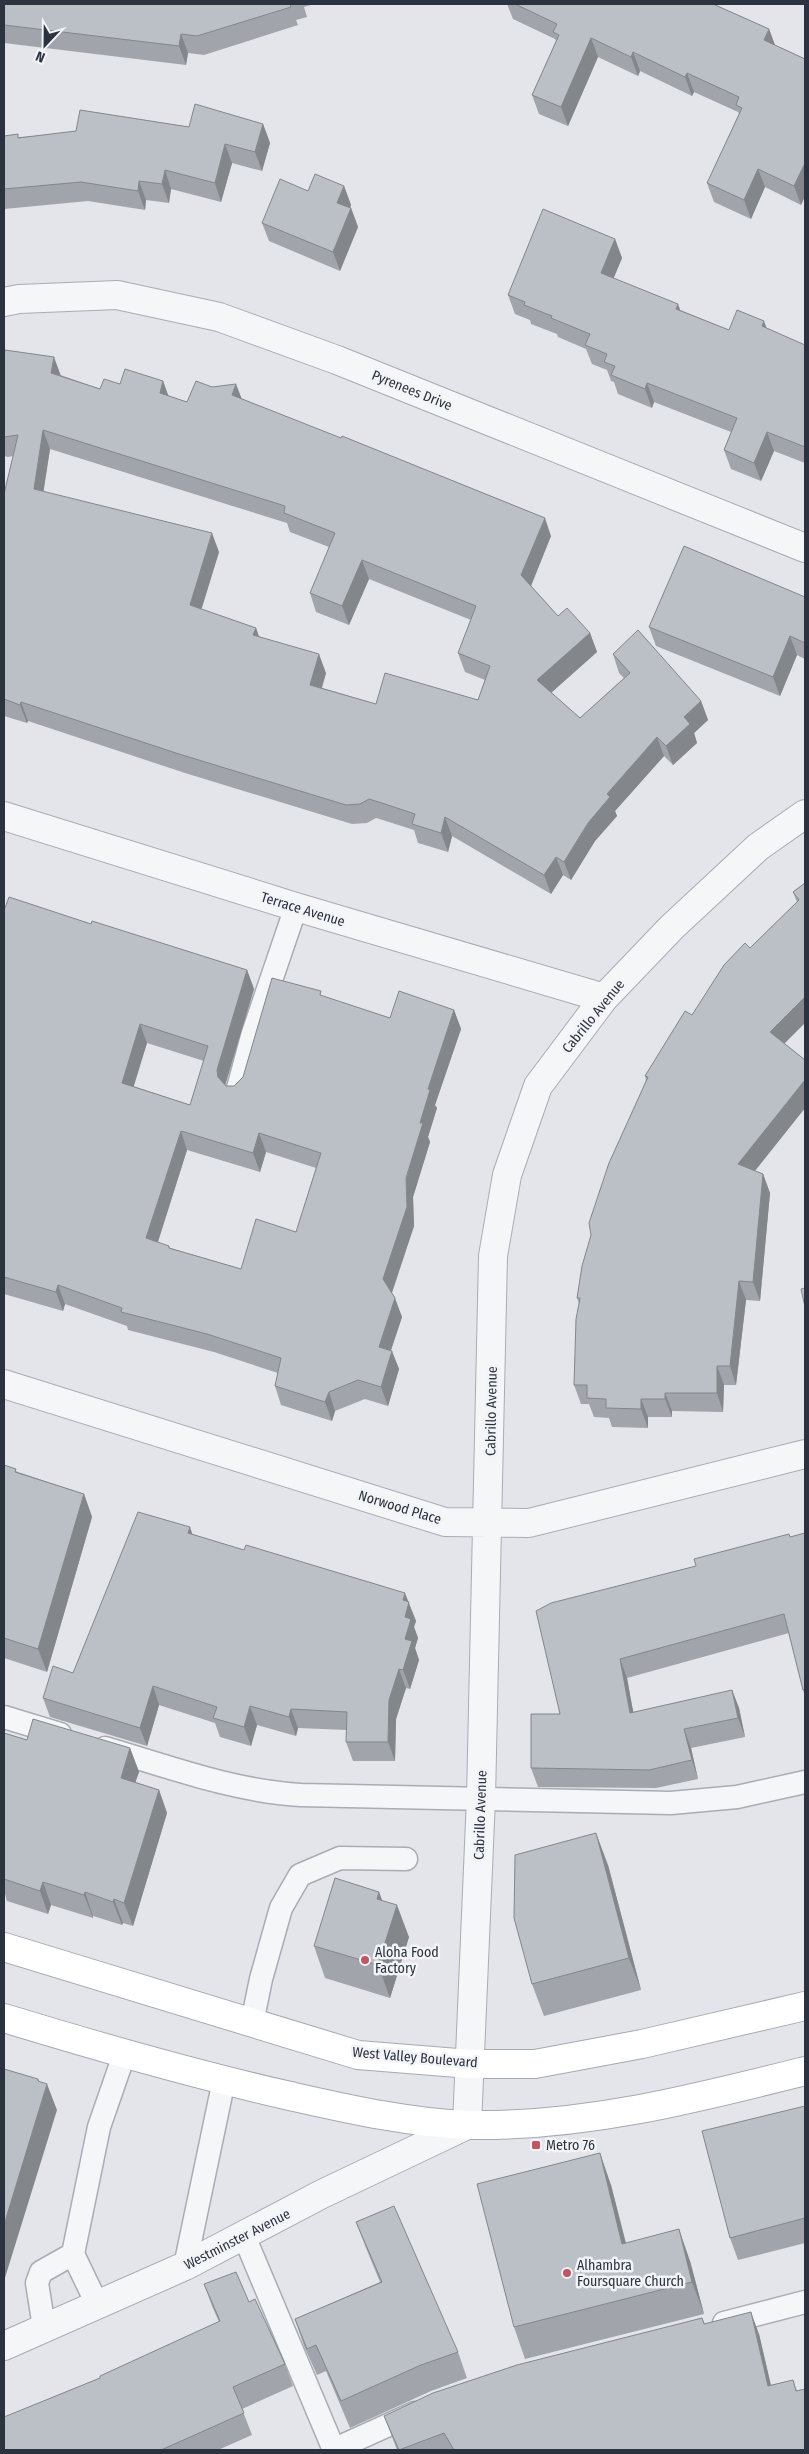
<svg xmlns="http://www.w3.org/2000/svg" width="809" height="2454" font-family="'Fira Sans Condensed',sans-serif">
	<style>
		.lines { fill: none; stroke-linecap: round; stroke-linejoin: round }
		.lane-casing { stroke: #a8acb4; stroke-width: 25 }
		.street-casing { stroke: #a8acb4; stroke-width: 30 }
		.primary-casing { stroke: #a3aab4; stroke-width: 30 }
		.lane { stroke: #f5f6f8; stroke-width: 22 }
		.street { stroke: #f5f6f8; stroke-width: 28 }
		.primary { stroke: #fff; stroke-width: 28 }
		.wall { fill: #a1a4aa; fill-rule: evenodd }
		.shaded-wall { fill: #83868b }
		.building { fill: #bbbfc6; stroke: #83868b; fill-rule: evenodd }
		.poi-dot { fill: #c15564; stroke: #f2f4f7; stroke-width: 2 }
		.labels { text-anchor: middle; stroke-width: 5; stroke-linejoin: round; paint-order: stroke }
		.street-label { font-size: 14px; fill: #2c3340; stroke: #f2f4f7 }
		.poi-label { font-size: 14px; fill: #2c3340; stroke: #f2f4f7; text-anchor: start }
	</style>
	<rect width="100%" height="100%" fill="#e3e5ea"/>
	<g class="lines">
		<defs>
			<path id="lane" d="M237 1092 252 1036 296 907
				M4 1717 60 1734
				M105 1748C170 1767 233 1791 301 1795L671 1803 737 1797 805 1782
				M252 2023 261 1979 281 1908 300 1875 340 1858 406 1859
				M244 2236 334 2450
				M73 2254 99 2127 124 2055
				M185 2266 224 2080
				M724 2323 805 2302
				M44 2327 37 2283 41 2272 73 2254 97 2304
				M333 2450 415 2413"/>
			<path id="street" d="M4 302 19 299 117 295 219 317 337 360 805 548
				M4 816 296 907 604 998
				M4 1384 445 1522 529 1523 805 1454
				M4 2346 185 2266 322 2194 467 2125 481 1798 493 1256 507 1175 538 1086 604 998 672 927 758 847 805 814"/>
			<path id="primary" d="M4 1947 358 2055 470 2064H535L642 2044 805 2006
				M4 2018C99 2047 193 2074 290 2096 348 2109 409 2123 469 2125 584 2127 694 2099 805 2071"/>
		</defs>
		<use href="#lane" class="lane-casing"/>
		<use href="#street" class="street-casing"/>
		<use href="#primary" class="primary-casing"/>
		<use href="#lane" class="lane"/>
		<use href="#street" class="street"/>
		<use href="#primary" class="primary"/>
	</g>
	<path class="wall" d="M4 4H314L304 7 307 17 296 20 298 25 204 55 188 53 186 65 4 43Z
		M507 4H713L769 29 775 45 805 59V196L801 205 765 187 751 219 714 202 707 183 739 114 738 112 694 92 692 96 640 71 638 76 598 57 568 126 539 114 532 95 556 41 555 39 513 19Z
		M263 124 270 143 262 171 232 163 221 202 171 189 169 203 146 200 145 210 88 201 4 209V136L19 137 189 127Z
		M344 186 351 205 350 208H351L358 227 340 271 269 241 262 223 308 191Z
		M615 239 622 258 613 278 680 310 729 330 767 329 805 345V463L774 451 761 481 731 469 724 450 731 432 654 402 652 408 618 394 614 382 611 381 607 370 592 364 586 349 558 337 557 334 531 324 530 320 515 314 508 295Z
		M4 355 100 389 120 384 163 381 168 396 187 402 242 399 551 536 531 586 558 616 590 633 597 652 551 693 580 718 624 678 619 673 613 654 701 701 708 720 694 733 697 743 673 765 664 756 615 811 617 816 595 841 571 880 563 875 551 894 452 836 448 852 418 843 414 830 389 822 376 818 367 823 352 824 185 773 28 721 27 723 4 716V494L13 456 8 457 4 456ZM50 449 287 523 290 532 329 547 310 593 316 612 349 625 369 579 471 620 458 653 465 672 485 680 478 700 376 704 322 688 326 673 259 636 256 628 201 609 219 552 43 492Z
		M805 597V659L797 655 780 696 656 646 649 627Z
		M805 883 784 1043 805 1060V1108L755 1171 763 1174 770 1193 760 1301 746 1300 736 1385H724L723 1412 672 1411V1417H648V1428L612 1427 609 1418 594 1417 589 1404H581L574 1385 579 1303 577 1298 591 1235 646 1080 645 1076 692 1015 750 948 797 902 793 892Z
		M4 908 91 924 247 970 254 989 225 1085 226 1086H234L323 997 390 1018 454 1010 461 1029 435 1105 437 1108 428 1137 430 1142 413 1197 414 1226 392 1293 402 1317 391 1350 399 1369 388 1406 365 1399 335 1411 332 1421 281 1405 275 1386 278 1373 214 1352 128 1330 127 1326 65 1304 63 1311 4 1294ZM147 1043 204 1061 190 1105 133 1086ZM187 1150 260 1172 266 1152 316 1168 296 1232 241 1269 170 1248 158 1242Z
		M4 1465 18 1472 84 1494 92 1517 47 1672 4 1658Z
		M805 1533V1697L803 1690 789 1633 627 1678 633 1713 732 1690 739 1708 745 1737 691 1748 698 1779 656 1788 538 1787 531 1768 560 1714 696 1566Z
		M192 1534 408 1602 416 1621 414 1627 418 1638 415 1648 419 1660 410 1689 406 1688 396 1719 395 1761H353L346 1742 347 1730 298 1728 296 1736 257 1725 251 1746 220 1737 215 1723 159 1705 147 1746 50 1717 43 1698 73 1673Z
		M4 1733 27 1740 130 1748 139 1772 135 1782 159 1790 167 1813 133 1926 123 1923 122 1925 93 1916V1918L51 1905 48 1914 7 1901 5 1894H4Z
		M608 1865 641 1990 544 2016 532 1984Z
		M379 1892 382 1901 409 1937 390 1998 325 1978 314 1946Z
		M805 2106V2243L738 2260 730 2238Z
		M611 2185 626 2243 690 2261 704 2314 525 2359 514 2327Z
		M356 2222 458 2352 467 2378 431 2391 350 2428 326 2371 317 2375 304 2346 295 2319 380 2282 366 2248Z
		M204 2284 249 2302 285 2364 293 2386 242 2409 252 2435 218 2450H4L100 2378 219 2322 212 2306Z
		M702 2318 705 2324 759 2334 771 2385 793 2380 797 2391 805 2450H397L384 2416Z"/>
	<path class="shaded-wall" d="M769 29 776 48 764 40Z
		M181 34 188 53 186 65 179 46Z
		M591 38 598 57 568 126 561 107Z
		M633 52 640 71 638 76 631 57Z
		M687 73 694 92 692 96 685 77Z
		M263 124 270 143 262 171 255 152Z
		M225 144 232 163 221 202 215 183Z
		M805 163V196L801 205 794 186Z
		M758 169 765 187 751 219 744 200Z
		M165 170 171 189 169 203 162 184Z
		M139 181 146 200 145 210 138 191Z
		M344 186 351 205 344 222 337 203Z
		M351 208 358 227 340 271 333 252Z
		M615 239 622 258 608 292 601 273Z
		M678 304 685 323 676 309Z
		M764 321 771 340 762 326Z
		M54 357 61 376 51 373Z
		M163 381 170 400 160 393Z
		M647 383 654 402 652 408 645 389Z
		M236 384 243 402 232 395Z
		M43 430 50 449 41 508 34 489Z
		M767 432 774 451 761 481 754 463Z
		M545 518 551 536 528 593 521 575Z
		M212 533 219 552 197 624 190 605Z
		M362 560 369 579 349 625 342 606Z
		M256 628 262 647 253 635Z
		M590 633 597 652 544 699 537 680Z
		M790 636 797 655 780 696 773 677Z
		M319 654 326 673 317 703 310 685Z
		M701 701 708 720 694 733 697 743 673 765 666 746 684 717Z
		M21 702 28 721 27 723 20 705Z
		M657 737 664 756 615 811 617 816 595 841 571 880 564 862 607 794Z
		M445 817 452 836 448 852 441 833Z
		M556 857 563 875 551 894 544 875Z
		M247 970 254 989 224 1089 218 1077 217 1070Z
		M805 997V1023L777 1051 770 1032Z
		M454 1010 461 1029 435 1105 437 1108 428 1137 430 1142 413 1197 414 1226 390 1298 383 1279 428 1089Z
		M140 1024 147 1043 129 1102 122 1083Z
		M805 1080V1108L745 1183 738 1164Z
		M181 1131 187 1150 153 1257 146 1238Z
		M259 1133 266 1152 260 1172 253 1153Z
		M763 1174 770 1193 760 1301 753 1282Z
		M739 1281 746 1300 736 1385 730 1366Z
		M58 1285 65 1304 63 1311 56 1292Z
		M395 1298 402 1317 386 1365 379 1347Z
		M392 1351 399 1369 388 1406 381 1387Z
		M717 1366 724 1385 723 1412 717 1393Z
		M329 1392 335 1411 332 1421 325 1402Z
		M665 1393 672 1411V1417L665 1399Z
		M641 1399 648 1417V1428L641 1409Z
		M84 1494 92 1517 47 1672 38 1649Z
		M190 1527 196 1545 188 1533Z
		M405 1593 416 1621 414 1627 418 1638 415 1648 419 1660 410 1689 403 1670 405 1639V1617L403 1600Z
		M620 1659 627 1678 637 1732 630 1713Z
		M399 1669 406 1688 396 1719 395 1761 388 1742 389 1700Z
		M153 1686 159 1705 147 1746 140 1728Z
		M732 1690 739 1708 745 1737 738 1718Z
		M250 1706 257 1725 251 1746 244 1727Z
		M291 1709 298 1728 296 1736 289 1717Z
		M684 1729 691 1748 698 1779 692 1760Z
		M130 1748 139 1772 129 1801 121 1778Z
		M159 1790 167 1813 133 1926 124 1903Z
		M596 1833 608 1865 641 1990 629 1958Z
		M43 1882 51 1905 48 1914 40 1891Z
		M85 1892 93 1916V1918L84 1895Z
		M379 1892 391 1924 397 1905 409 1937 390 1998 378 1965 377 1899Z
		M114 1899 123 1923 122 1925 113 1902Z
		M38 2079 44 2094 47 2084 57 2110 4 2281V2225Z
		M600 2153 611 2185 634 2276 622 2244Z
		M679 2229 690 2261 704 2314 692 2282Z
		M751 2312 759 2334 776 2408 768 2386Z"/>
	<path class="building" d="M4 4H290L291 7 197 36 181 34 179 46 4 25Z
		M515 4H713L769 29 764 40 805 59V163L794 186 758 169 744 200 707 183 742 108 736 105 739 97 687 73 685 77 633 52 631 57 591 38 561 107 532 95 559 35 553 32 557 24Z
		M195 104 263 124 255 152 225 144 215 183 165 170 162 184 139 181 138 191 81 182 4 189V136L18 134V138L76 131 80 110 189 127Z
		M315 174 344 186 337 203 351 208 333 252 262 223 280 179 308 191Z
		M543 209 615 239 601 273 678 304 676 309 729 330 737 310 764 321 762 326 805 345V447L767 432 754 463 724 450 737 418 647 383 645 389 611 375 615 366 604 362 607 354 585 345 590 334 551 318 552 316 524 305 525 302 508 295Z
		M5 350 54 357 51 373 100 389 104 379 120 384 125 369 163 381 160 393 187 402 196 381 212 387 236 384 232 395 341 438 342 436 545 518 521 575 558 616 567 608 590 633 537 680 580 718 630 673 613 654 638 630 701 701 684 717 690 724 666 746 657 737 607 794 610 797 588 823 564 862 556 857 544 875 445 817 441 833 412 824 415 814 382 803 369 799 360 804 346 805 179 754 21 702 20 705 4 699V494L18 435 4 437V355ZM43 430 285 506 284 513 335 533 310 593 342 606 362 560 476 606 458 653 490 666 478 700 385 673 376 704 310 685 319 654 253 635 256 628 190 605 212 533 34 489Z
		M684 546 805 597V643L790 636 773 677 649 627Z
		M805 883V997L770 1032 805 1060V1080L738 1164 763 1174 753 1282 739 1281 730 1366H717V1393H665V1399H641V1409L606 1408V1399L587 1398V1385H574L576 1319 580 1298H577L582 1266 591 1235 589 1223 609 1163 648 1077 645 1076 685 1011 692 1015 724 965 745 943 750 948 799 900 793 892Z
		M9 897 91 924 92 921 247 970 217 1070 218 1077 226 1086H234L243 1077 272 978 321 991 320 995 390 1018 399 991 454 1010 428 1089 430 1090 420 1123H423L406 1178 407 1207 383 1279 395 1298 379 1347 392 1351 381 1387 358 1380 329 1392 325 1402 275 1386 281 1358 207 1334 121 1312 122 1308 58 1285 56 1292 4 1277V908H5ZM140 1024 208 1046 190 1105 122 1083ZM181 1131 253 1153 259 1133 321 1153 296 1232 256 1219 241 1269 169 1248V1246L146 1238Z
		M805 1288V1307L801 1289Z
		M4 1465 16 1469 15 1472 84 1494 38 1649 4 1638Z
		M138 1512 190 1527 188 1533 244 1550 246 1545 405 1593 403 1600 409 1602 405 1617 411 1619 405 1639 412 1641 403 1670 399 1669 389 1700 388 1742H346L347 1712 291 1709 289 1717 250 1706 244 1727 213 1718 217 1707 153 1686 140 1728 43 1698 53 1666 73 1673Z
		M805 1533V1689L803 1690 784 1614 620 1659 630 1713 732 1690 738 1718 684 1729 692 1760 649 1770 531 1768V1714H560L536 1611 551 1603 696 1566 694 1559 789 1534 790 1537Z
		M33 1719 130 1748 121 1778 159 1790 124 1903 114 1899 113 1902 85 1892 84 1895 43 1882 40 1891 4 1879V1733L27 1740Z
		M596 1833 629 1958 532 1984 514 1918 515 1855Z
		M335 1878 379 1892 377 1899 397 1905 378 1965 314 1946Z
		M4 2069 38 2079V2081L47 2084 4 2225Z
		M805 2106V2218L730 2238 702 2131Z
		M600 2153 622 2244 679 2229 692 2282 514 2327 477 2184Z
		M394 2206 458 2352 421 2365 341 2401 316 2345 307 2349 295 2319 382 2282 356 2222Z
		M236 2272 249 2302 255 2299 285 2364 233 2387 244 2413 161 2450H4V2417L100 2378V2376L220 2321 204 2284Z
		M751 2312 768 2386 793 2380 796 2391 805 2389V2450H454L444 2433 399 2450 384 2416 433 2393 517 2365 702 2318 704 2324Z"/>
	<g class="poi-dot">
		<circle cx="365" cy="1960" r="5"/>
		<rect x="531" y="2140" width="10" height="10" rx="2.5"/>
		<circle cx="567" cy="2273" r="5"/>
	</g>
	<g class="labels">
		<g class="street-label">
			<text transform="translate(412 390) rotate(22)" y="5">Pyrenees Drive</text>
			<text transform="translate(303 909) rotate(17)" y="5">Terrace Avenue</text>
			<text transform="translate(593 1016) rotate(-51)" y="5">Cabrillo Avenue</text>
			<text transform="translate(491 1411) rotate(-89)" y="5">Cabrillo Avenue</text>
			<text transform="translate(400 1507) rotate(17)" y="5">Norwood Place</text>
			<text transform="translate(480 1815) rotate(-88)" y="5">Cabrillo Avenue</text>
			<text transform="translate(415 2057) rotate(5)" y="5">West Valley Boulevard</text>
			<text transform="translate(237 2239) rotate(-27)" y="5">Westminster Avenue</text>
		</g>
		<g class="poi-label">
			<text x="375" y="1957">Aloha Food<tspan x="375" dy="16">Factory</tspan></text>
			<text x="546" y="2150">Metro 76</text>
			<text x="577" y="2270">Alhambra<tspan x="577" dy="16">Foursquare Church</tspan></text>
		</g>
	</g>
	<rect width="809" height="2454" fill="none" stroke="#2c3340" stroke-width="10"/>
	<g transform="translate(45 45) rotate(202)" stroke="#f2f4f7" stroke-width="4" paint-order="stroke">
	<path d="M0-4L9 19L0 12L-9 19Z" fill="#2c3340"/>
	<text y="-8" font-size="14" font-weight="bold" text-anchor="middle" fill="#2c3340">N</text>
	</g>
</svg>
